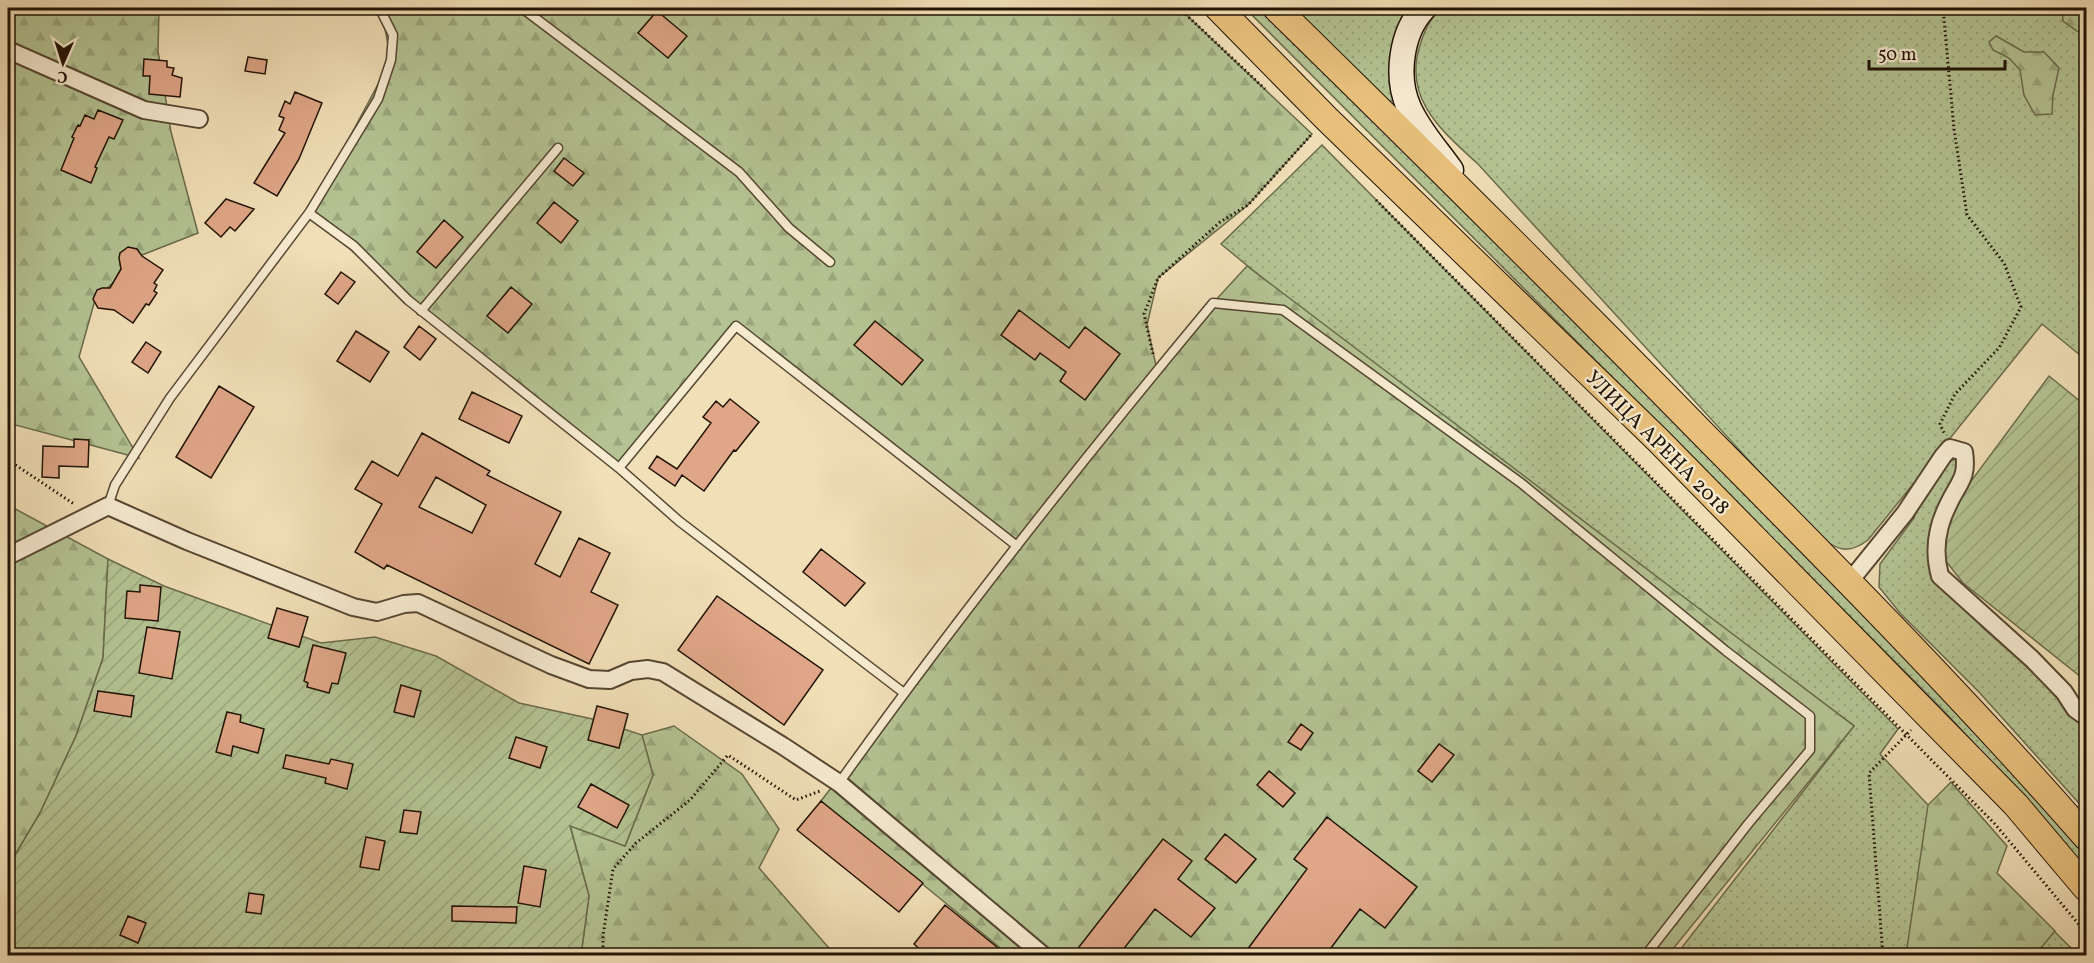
<svg xmlns="http://www.w3.org/2000/svg" width="2094" height="963" font-family="Vollkorn,serif">
	<style>
		.grass { fill: url(#grass-dots); stroke: #6a6b4c; stroke-width: 1.5 }
		.forest { fill: url(#forest-firs); stroke: #6a6b4c; stroke-width: 1.5 }
		.garden { fill: url(#garden-furrows); stroke: #6a6b4c; stroke-width: 1.5 }
		.building { fill: #dfa687; stroke: #211304; stroke-width: 1.5; fill-rule: evenodd }
		.lines { fill: none; stroke-linecap: round; stroke-linejoin: round }
		.service-casing { stroke: #554631; stroke-width: 11 }
		.minor-casing { stroke: #554631; stroke-width: 20 }
		.secondary-casing { stroke: #211304; stroke-width: 27 }
		.primary-casing { stroke: #211304; stroke-width: 28 }
		.path { stroke: #211304; stroke-width: 3; stroke-dasharray: 1.5 3; stroke-linecap: butt }
		.service { stroke: #f6ead0; stroke-width: 8 }
		.minor { stroke: #f6ead0; stroke-width: 16 }
		.secondary { stroke: #f6ead0; stroke-width: 24 }
		.primary { stroke: #e8c07c; stroke-width: 26 }
		.labels { text-anchor: middle; stroke-width: 4.5; stroke-linejoin: round; paint-order: stroke }
		.street-label { font-size: 21px; fill: #211304; stroke: #f6ead0 }
	</style>
	<defs>
		<pattern id="grass-dots" width="8" height="8" patternUnits="userSpaceOnUse" patternTransform="scale(1.5)"><rect width="8" height="8" fill="#b4c393"/><path d="M2 2h.1M6 6h.1" fill="none" stroke="#9aa77d" stroke-width="1.8" stroke-linecap="round"/></pattern>
		<pattern id="forest-firs" width="22" height="20" patternUnits="userSpaceOnUse" patternTransform="scale(1.5)"><rect width="22" height="20" fill="#b4c393"/><path d="M5 1l3.5 6h-7zM16 11l3.5 6h-7z" fill="#9aa77d"/></pattern>
		<pattern id="garden-furrows" width="10" height="10" patternUnits="userSpaceOnUse" patternTransform="scale(1.5)"><rect width="10" height="10" fill="#b4c393"/><path d="M-1 1l2-2M0 10L10 0M9 11l2-2" fill="none" stroke="#9aa77d"/></pattern>
	</defs>
	<rect width="100%" height="100%" fill="#f1dfb7"/>
	<filter id="stains"><feTurbulence type="fractalNoise" baseFrequency=".00333" numOctaves="4"/><feColorMatrix values="0 0 0 0 .2 0 0 0 0 .09 0 0 0 0 .02 0 0 0 .5 -.17"/></filter>
	<radialGradient id="worn" r=".72"><stop offset=".6" stop-color="#630" stop-opacity="0"/><stop offset="1" stop-color="#630" stop-opacity=".3"/></radialGradient>
	<path class="grass" d="M1245 8H1266L1902 650 2086 849V870L2012 784 1942 709Z
		M1291 8H1413L1394 100 1388 102Z
		M1443 8H2086V360L2042 324 1868 540C1847 556 1836 549 1817 535L1478 164C1442 131 1401 98 1421 42 1425 29 1432 16 1443 8Z
		M1322 145 1898 729 1880 754 1928 805 2078 955H1676L1854 726 1289 300 1221 244Z
		M1955 459 1965 477 1948 504 1940 576 1982 627 2075 709 2086 736V811L1979 692 1900 613 1879 587 1880 564 1914 518 1926 480 1941 466Z"/>
	<path class="forest" d="M8 8H159L158 51 171 132 198 233 142 255 95 300 79 357 139 458 8 423Z
		M381 8H1179L1312 134 1248 205 1158 278 1147 325 1157 370 1213 303 1247 266 1854 726 1668 955H1009L821 801 1017 546 736 326 619 468 421 311 309 213 391 60Z
		M2062 8H2086V32L2077 31 2063 21Z
		M1996 36 2024 52H2044L2059 68 2053 95 2052 114 2035 115 2024 95 2020 70 2009 58 1993 50 1989 42Z
		M8 505 108 559 103 658 76 736 40 813 8 867Z
		M674 726 742 774 779 829 759 868 835 955H581L589 896 570 825 625 846 653 775 642 735Z
		M1951 782 2007 846 1997 873 2055 931 2035 955H1906L1928 805Z"/>
	<path class="garden" d="M2049 376 2086 406V681L1963 583 1938 551 1963 492Z
		M108 559 164 586 321 643 375 637 436 656 519 703 597 720 642 735 653 775 625 846 570 826 589 896 581 955 8 956V867L40 813 76 736 103 658Z"/>
	<path class="building" d="M657 11 687 36 668 58 638 33Z
		M248 57 267 60 265 74 245 71Z
		M144 59 167 61V67L174 68 172 75 182 78 180 97 149 94 150 76H143Z
		M295 92 322 103 299 159 277 196 254 183 285 133 279 130 284 118 279 116 285 101 290 104Z
		M98 110 123 120 114 139 109 137 95 167 97 168 91 183 61 170 74 138 72 137 78 125 80 126 85 115 94 119Z
		M564 158 584 173 573 186 554 171Z
		M226 199 254 209 235 231 230 227 221 237 205 223Z
		M554 202 578 221 561 243 537 223Z
		M444 220 463 237 436 268 417 252Z
		M128 247 137 249 142 256 163 270 154 283 157 285 154 291 157 293 149 305 146 304 133 323 114 310 98 308 93 299 97 290 102 288H110L121 269 119 258 120 253Z
		M341 272 355 282 338 304 325 294Z
		M511 287 532 304 508 333 487 316Z
		M1019 310 1069 348 1085 327 1120 354 1085 400 1060 381 1066 372 1040 353 1035 360 1001 335Z
		M875 321 923 360 902 385 854 345Z
		M419 326 436 339 420 360 404 347Z
		M356 331 389 352 370 382 337 361Z
		M146 342 161 352 148 373 132 362Z
		M219 386 254 407 211 478 176 457Z
		M472 392 522 416 509 443 459 419Z
		M730 399 759 422 736 451 734 450 704 491 682 475 675 486 649 468 657 456 677 469 711 423 703 417 716 401 723 407Z
		M422 433 490 471 487 475 561 512 535 564 560 577 579 538 610 553 591 592 618 605 589 664 387 565 384 569 355 552 382 504 355 489 372 461 398 476ZM436 477 486 505 472 533 419 507Z
		M74 439 89 440 88 467 59 466V478L42 477 43 446 74 447Z
		M821 549 865 583 845 606 803 572Z
		M140 585 161 587 158 621 125 618 127 591 140 592Z
		M717 596 823 670 784 725 678 650Z
		M277 608 308 617 299 647 268 638Z
		M147 627 180 632 172 679 139 673Z
		M313 645 346 653 338 684 332 683 329 693 307 687 308 683 304 681Z
		M401 685 421 691 414 717 394 712Z
		M98 691 134 696 131 717 94 711Z
		M597 706 628 714 619 748 588 740Z
		M227 712 241 715 240 722 264 729 258 753 233 746 231 756 216 752Z
		M1301 724 1313 733 1301 750 1288 742Z
		M516 737 547 747 540 768 509 758Z
		M1439 744 1454 755 1432 782 1418 771Z
		M286 755 329 764 331 759 353 764 347 789 325 783 326 778 283 768Z
		M1269 771 1295 793 1283 807 1257 785Z
		M591 784 629 805 617 828 578 807Z
		M821 801 923 883 899 912 797 830Z
		M404 810 421 812 417 834 400 832Z
		M1327 817 1417 887 1385 928 1360 909 1325 956H1254L1247 950 1307 869 1294 859Z
		M1225 834 1256 859 1236 883 1205 859Z
		M366 837 385 841 379 870 360 867Z
		M1163 839 1192 861 1178 879 1215 908 1191 937 1155 909 1118 956H1072Z
		M524 866 546 870 540 907 518 903Z
		M249 893 264 895 261 914 246 912Z
		M945 905 1008 956H927L914 944Z
		M452 906 517 907 516 923 452 921Z
		M128 916 146 923 138 943 120 935Z"/>
	<g class="lines">
		<defs>
			<path id="service" d="M522 8 739 172 789 228 830 262
				M309 213 354 246 408 300 619 468 679 521 904 693
				M421 311 558 148
				M619 468 736 326 1017 546
				M108 506 115 485 170 398 309 213 378 99 391 60 393 35 380 9 375 8
				M839 783C957 618 1083 459 1213 303L1283 310 1521 483 1726 651 1810 716V750L1748 824 1645 956"/>
			<path id="minor" d="M8 50 144 110 199 119
				M8 556 108 506 187 541 353 607 377 612 404 604 418 603 551 665 589 679 610 680 631 671 648 669 663 672 783 746 839 783 1044 956
				M1850 581 1905 513 1943 456 1950 448 1964 452C1968 478 1959 482 1949 503 1937 526 1933 551 1940 576L2032 659 2064 692 2075 709 2086 717"/>
			<path id="secondary" d="M1424 8C1401 32 1395 77 1409 108 1419 131 1437 150 1451 170"/>
			<path id="primary" d="M1218 8 1327 119 1658 440 2016 805 2086 888
				M1276 8C1423 152 1569 297 1713 444 1840 572 1967 701 2086 837"/>
		</defs>
		<use href="#service" class="service-casing"/>
		<use href="#minor" class="minor-casing"/>
		<use href="#secondary" class="secondary-casing"/>
		<use href="#primary" class="primary-casing"/>
		<path class="path" d="M1179 8 1265 89
			M1943 8 1954 129 1967 215 2004 263 2021 307 1999 348 1955 394 1940 424 1944 433
			M1376 200 1995 824 2086 933
			M1153 354 1144 314 1158 278 1220 222 1248 205 1311 135
			M8 460 74 504
			M603 956V936L613 869 636 843 690 800 728 755 796 800 820 791
			M1883 956 1869 773 1911 730"/>
		<use href="#service" class="service"/>
		<use href="#minor" class="minor"/>
		<use href="#secondary" class="secondary"/>
		<use href="#primary" class="primary"/>
	</g>
	<g class="labels">
		<g class="street-label">
			<text transform="translate(1658 442) rotate(45)" y="7">УЛИЦА АРЕНА 2018</text>
		</g>
	</g>
	<rect width="2094" height="963" fill="none" stroke="#f1dfb7" stroke-width="30"/>
	<rect x="9" y="9" width="2076" height="945" fill="none" stroke="#211304" stroke-width="3"/>
	<rect x="15" y="15" width="2064" height="933" fill="none" stroke="#211304" stroke-width="1.5"/>
	<g transform="translate(63 63) rotate(183)" stroke="#f6ead0" stroke-width="4.5" paint-order="stroke">
	<path d="M0-4.5L10 22L0 15L-10 22Z" fill="#211304"/>
	<text y="-9" font-size="16" font-weight="bold" text-anchor="middle" fill="#211304">С</text>
	</g>
	<path d="M1869 60v9h136v-9" fill="none" stroke="#211304" stroke-width="3"/>
	<text x="1878" y="60" font-size="18" fill="#211304" stroke="#f6ead0" stroke-width="4.5" paint-order="stroke">50 m</text>
	<rect width="100%" height="100%" filter="url(#stains)"/>
	<rect width="100%" height="100%" fill="url(#worn)"/>
</svg>
